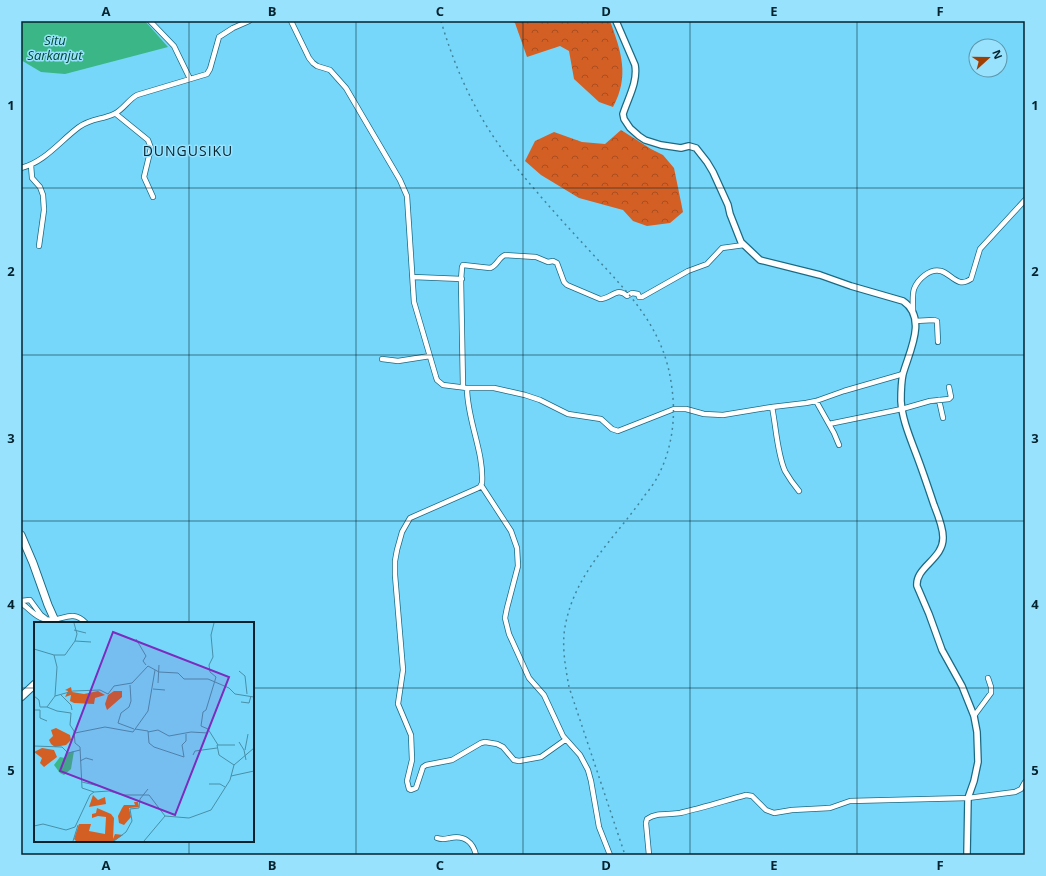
<svg xmlns="http://www.w3.org/2000/svg" width="1046" height="876" font-family="'Open Sans',sans-serif">
	<style>
		.forest { fill: url(#forest-crowns) }
		.water { fill: #3ab687 }
		.lines { fill: none; stroke-linecap: round; stroke-linejoin: round }
		.minor-casing { stroke: #1a6a83; stroke-width: 6 }
		.tertiary-casing { stroke: #1a6a83; stroke-width: 8 }
		.primary-casing { stroke: #1a6a83; stroke-width: 9 }
		.minor { stroke: #fff; stroke-width: 4.5 }
		.tertiary { stroke: #fff; stroke-width: 5.5 }
		.primary { stroke: #fff; stroke-width: 7 }
		.rail { stroke: #41849c; stroke-width: 1.5; stroke-dasharray: 2 4; stroke-linecap: butt }
		.grid { fill: none; stroke: #03232e; stroke-width: 1; stroke-opacity: 0.55 }
		.labels { text-anchor: middle; stroke-width: 3; stroke-linejoin: round; paint-order: stroke }
		.water-label { font-size: 13px; font-style: italic; fill: #004931; stroke: #98e2fe }
		.quarter-label { font-size: 14px; letter-spacing: 1px; fill: #03232e; stroke: #98e2fe }
		.inset-road { fill: none; stroke: #488fa8; stroke-width: 1 }
		.view { fill: #7b2cbf; fill-opacity: 0.15; stroke: #7b2cbf; stroke-width: 2 }
		.inset-edge { fill: none; stroke: #03232e; stroke-width: 2 }
		.neatline { fill: none; stroke: #03232e; stroke-width: 1.5 }
		.grid-label { font-size: 13px; text-anchor: middle; font-weight: bold; fill: #03232e }
	</style>
	<defs>
		<pattern id="forest-crowns" width="20" height="18" patternUnits="userSpaceOnUse"><rect width="20" height="18" fill="#d35f25"/><path d="M2 6a3 3 0 1 1 6 0M12 15a3 3 0 1 1 6 0" fill="none" stroke="#a94e20"/></pattern>
	</defs>
	<rect width="100%" height="100%" fill="#76d7fa"/>
	<path class="forest" d="M512 21H610C621 51 630 76 613 107L599 102 574 79 569 51 560 46 527 57 515 23Z
		M621 130 651 149 663 155 674 168 683 212 670 223 647 226 633 221 623 210 579 198 541 175 525 161 535 141 554 132 582 142 605 144Z"/>
	<path class="water" d="M21 21H145L168 47 65 74 41 72 21 60Z"/>
	<g class="lines">
		<defs>
			<path id="minor" d="M150 21 174 46 190 79
				M291 21 309 58 313 63 317 66 330 70 346 88 400 180 407 196 414 302 436 377 437 380 443 385 467 388H494L525 395 540 400 568 414 601 419 612 429 618 431 674 409H686L704 414 723 415 772 407 806 403 816 401 844 391 903 374
				M116 114 148 140 151 148 144 177 153 197
				M31 165 32 178 40 187 43 195 44 210 39 246
				M21 168C45 162 60 141 79 127 92 118 101 120 114 114 123 110 128 100 137 95L207 74 210 69 219 37 233 28 249 21
				M413 277 462 279
				M913 311C913 304 912 296 914 289 918 279 930 268 941 271 948 273 953 280 960 282 964 283 968 281 971 279L980 249 1025 200
				M915 321 934 320 937 321 938 342
				M382 359 398 361 430 356
				M463 387 461 280 462 267 463 265 490 268C497 266 498 258 505 255L536 257 548 262 553 261 557 263 564 282 567 285 600 299C611 299 617 286 627 296L632 293 638 294 639 297H642L688 271 707 264 722 248 744 245
				M467 388C467 420 484 451 482 483L480 487 476 489 410 518 402 532 397 550 395 561V575L403 670 398 704 411 735 412 760 407 781 409 789 411 790 416 788 423 767 426 765 452 760 481 743 485 742 497 744 503 747 514 760 519 761 541 757 565 740
				M939 400 943 418
				M816 401 834 433 839 445
				M772 407C776 426 777 453 785 471 789 478 794 485 799 491
				M829 424 902 409 930 401 949 399 951 397 949 387
				M481 485 511 531 517 548 518 566 507 608 505 618 509 634 529 678 544 695 563 736 580 755 588 770 591 781 599 827 610 855
				M21 601 30 600 41 615 45 618
				M21 603C29 608 35 617 44 619 61 624 70 607 86 623
				M974 716 991 693V687L988 678
				M437 838C442 840 445 839 450 838 464 835 473 842 476 855
				M649 855 646 823 647 819C657 812 669 815 680 813 702 808 724 801 746 795L752 796 766 810 774 813 792 810 830 808 850 801 968 798 1015 792 1021 789 1025 782"/>
			<path id="tertiary" d="M616 21 635 65C638 82 628 98 623 114L624 119 630 128 639 136 645 140 661 145 681 148 689 146 696 148 707 162 713 172 728 205 730 214 741 242 760 260 820 275 851 286 903 301C928 318 909 352 903 374 901 383 901 392 901 401 902 418 909 435 915 451 922 469 928 487 934 505 938 515 943 527 943 537 944 559 915 567 917 586L929 614 942 650 962 686 974 716 977 732 978 762 974 781 968 798 967 855"/>
			<path id="primary" d="M21 535 33 563 48 605 56 623
				M21 697 35 684"/>
		</defs>
		<use href="#minor" class="minor-casing"/>
		<use href="#tertiary" class="tertiary-casing"/>
		<use href="#primary" class="primary-casing"/>
		<use href="#minor" class="minor"/>
		<use href="#tertiary" class="tertiary"/>
		<use href="#primary" class="primary"/>
		<path class="rail" d="M441 21C456 72 478 120 512 162 536 192 562 221 588 249 628 293 665 327 672 389 676 418 672 449 658 476 655 482 650 489 645 495 617 536 577 570 566 622 561 643 565 665 569 687L625 855"/>
	</g>
	<path class="grid" d="M189 21V623M356 21V855M523 21V855M690 21V855M857 21V855M21 188H1025M21 355H1025M21 521H1025M21 688H35M253 688H1025M189 841V855"/>
	<g class="labels">
		<g class="water-label">
			<text x="55" y="45">Situ<tspan x="55" dy="15">Sarkanjut</tspan></text>
		</g>
		<g class="quarter-label">
			<text x="188" y="156">DUNGUSIKU</text>
		</g>
	</g>
	<g transform="translate(34 622)">
		<rect width="220" height="220" fill="#76d7fa"/>
		<path d="M37 65 38 70 50 72 64 69 71 73 61 76 60 82 40 81 36 79 37 73 31 75 34 69 31 68ZM80 69H88V75L73 88 71 82 74 73ZM22 106 36 113 37 118 32 123 21 125 17 122 15 118 19 114 17 108ZM8 126 20 128 23 135 10 145 6 141 8 136 0 130ZM59 173 64 178 71 175 72 182 55 185ZM100 180H104L105 185 95 186 97 195 90 203 85 201 84 194 88 186 90 183H101ZM63 186 77 192 80 196 79 217 81 212 89 213 80 219H42L40 217 45 202H57L55 209 71 212 72 195 64 194 58 196V192L62 191Z" fill="#d35f25"/>
		<path d="M40 129 37 147 30 153 26 151 20 143 26 135 31 136 32 132Z" fill="#3ab687"/>
		<path class="inset-road" d="M180 1 177 13 179 35 175 43 176 50 182 55 172 88 169 90 167 104 174 107 184 123M40 8 52 11M102 17 112 34 109 39 112 43M41 19 57 20M0 27 20 33 23 45 21 74 39 69 66 68 74 72 80 64 98 61 114 44 125 50 144 51 150 57H174L195 66 201 72 220 75M20 33H31L41 19 43 12 40 1M205 49 211 54 213 72M124 61 125 43M96 63 97 79 95 85 87 91 84 101 100 107M119 67 131 68M27 73 37 83 38 88M0 74 5 78 6 85H13M21 74 13 85 23 89 37 91 36 103 40 109 41 121 46 125 48 166 60 170M207 80 215 81 217 74M0 88H6V96L13 99M101 107 114 109 115 121 120 125 150 135 148 123 152 119V112M114 110 124 108 135 114 157 110 174 111M41 111 71 105 99 110 114 89 121 48M205 120 210 128 212 138M0 124 28 125 34 131 46 128M211 128 214 112M159 133 161 129 183 126M46 139 52 136 59 138M200 143 185 133 183 123H201M197 154 220 149M48 160 69 165M175 162H186L191 165M0 204 9 202 32 208 41 205 56 173 60 170 75 169 89 173H115L131 194M39 219 44 203M80 219 92 210 98 199 96 187 105 186 106 177 114 167M110 219 131 194 155 196 177 188 196 158 200 143 220 126"/>
		<path class="view" d="M79 10 195 55 141 193 26 149Z"/>
		<rect width="220" height="220" class="inset-edge"/>
	</g>
	<rect width="1046" height="876" fill="none" stroke="#98e2fe" stroke-width="44"/>
	<g transform="translate(988 58) rotate(69)"><circle r="19" fill="#98e2fe" stroke="#5c96ab"/>
	<path d="M0-3L7 15L0 10L-7 15Z" fill="#a13e01"/>
	<text y="-6" font-size="11" font-weight="bold" text-anchor="middle" fill="#03232e">N</text>
	</g>
	<rect x="22" y="22" width="1002" height="832" class="neatline"/>
	<g class="grid-label">
		<text x="106" y="16">A</text>
		<text x="272" y="16">B</text>
		<text x="440" y="16">C</text>
		<text x="606" y="16">D</text>
		<text x="774" y="16">E</text>
		<text x="940" y="16">F</text>
		<text x="11" y="110">1</text>
		<text x="1035" y="110">1</text>
		<text x="11" y="276">2</text>
		<text x="1035" y="276">2</text>
		<text x="11" y="443">3</text>
		<text x="1035" y="443">3</text>
		<text x="11" y="609">4</text>
		<text x="1035" y="609">4</text>
		<text x="11" y="775">5</text>
		<text x="1035" y="775">5</text>
		<text x="106" y="870">A</text>
		<text x="272" y="870">B</text>
		<text x="440" y="870">C</text>
		<text x="606" y="870">D</text>
		<text x="774" y="870">E</text>
		<text x="940" y="870">F</text>
	</g>
</svg>
